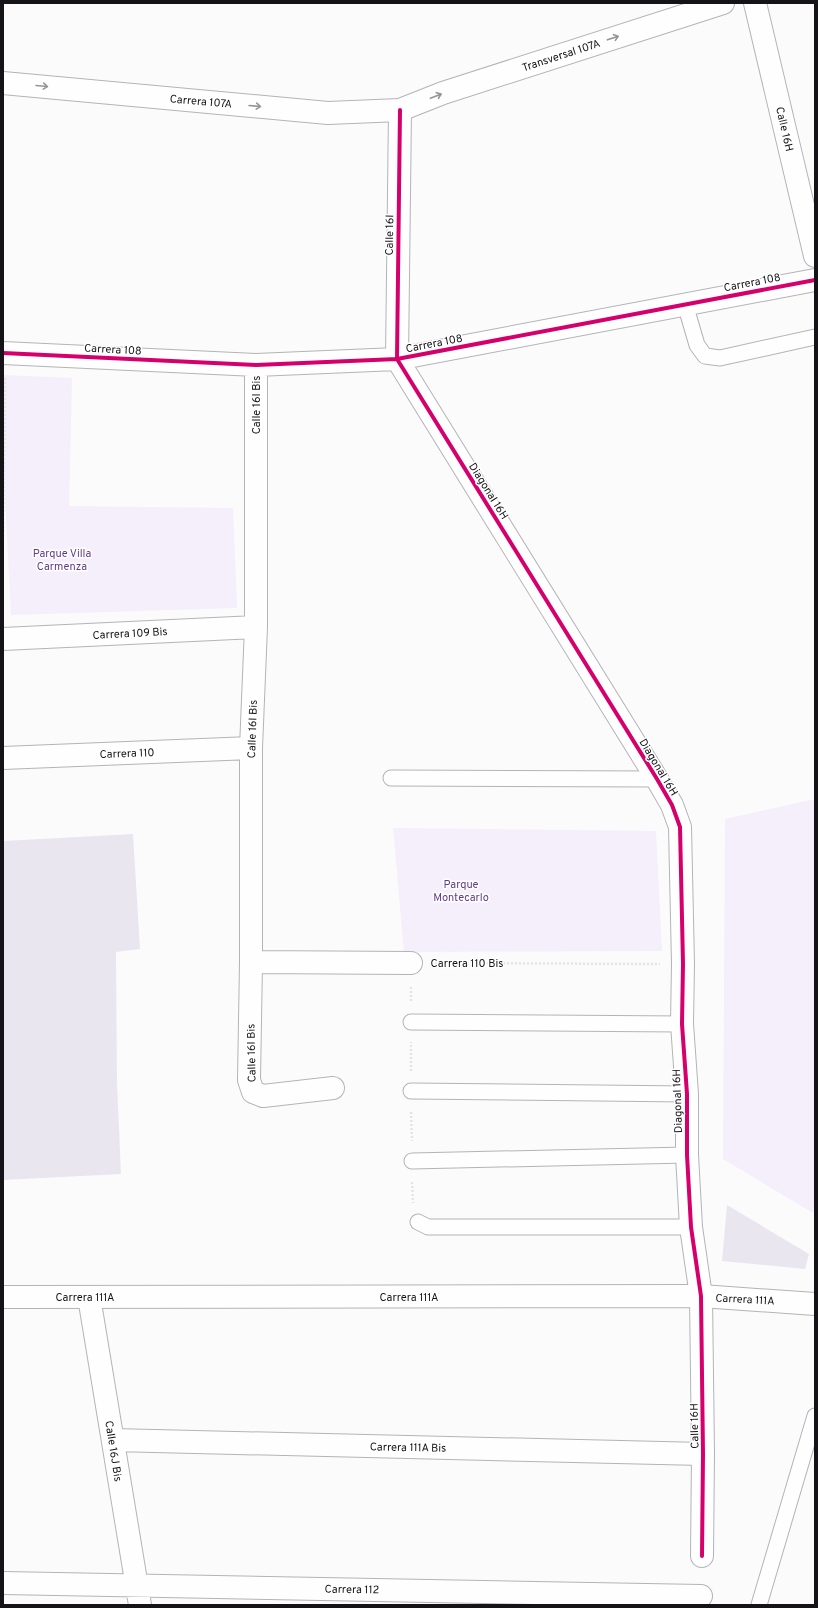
<svg xmlns="http://www.w3.org/2000/svg" width="818" height="1608" font-family="Overpass,sans-serif">
	<style>
		.green { fill: #f4effb }
		.building { fill: #eae6ef }
		.lines { fill: none; stroke-linecap: round; stroke-linejoin: round }
		.lane-casing { stroke: #b4b3b6; stroke-width: 17 }
		.street-casing { stroke: #b4b3b6; stroke-width: 24 }
		.secondary-casing { stroke: #b4b3b6; stroke-width: 24 }
		.path { stroke: #e5e4e5; stroke-width: 2.5; stroke-dasharray: 2 2; stroke-linecap: butt }
		.lane { stroke: #fefeff; stroke-width: 15 }
		.street { stroke: #fefeff; stroke-width: 22 }
		.secondary { stroke: #fefeff; stroke-width: 22 }
		.cycleway-casing { stroke: #fff; stroke-width: 6 }
		.cycleway { stroke: #d6006c; stroke-width: 4 }
		.oneway { stroke: #959497 }
		.labels { text-anchor: middle; stroke-width: 3; stroke-linejoin: round; paint-order: stroke }
		.street-label { font-size: 11px; fill: #151218; stroke: #fff }
		.park-label { font-size: 11px; fill: #633b89; stroke: #fff }
	</style>
	<rect width="100%" height="100%" fill="#fbfbfc"/>
	<path class="green" d="M3 375 72 378 69 506 233 508 237 608 11 615 3 459Z
		M815 799V1200L813 1213 723 1159 725 819Z
		M393 828 656 831 662 951 404 952Z"/>
	<path class="building" d="M133 834 140 949 116 952 117 1082 121 1174 3 1180V841Z
		M727 1205 809 1254 805 1269 722 1261Z"/>
	<g class="lines">
		<defs>
			<path id="lane" d="M685 304 697 345 705 356 720 358 815 337
				M391 778 657 779
				M411 1022 682 1024
				M411 1091 687 1094
				M412 1161 687 1155
				M418 1222 428 1227H691
				M759 1605 815 1416"/>
			<path id="street" d="M755 3 815 256
				M400 110 397 359 657 779 672 805 680 827 683 964 682 1024 687 1094V1155L691 1227 701 1296 703 1454 702 1556
				M3 353 256 365 397 359 815 280
				M256 365V627L251 748V962L249 1080 253 1092 263 1096 333 1088
				M3 639 256 627
				M3 758 251 748
				M251 962 411 963
				M89 1297 140 1605
				M113 1440 703 1454
				M3 1583 701 1596"/>
			<path id="secondary" d="M3 83 328 113 400 110 443 93 723 3
				M3 1297 701 1296 815 1304"/>
		</defs>
		<use href="#lane" class="lane-casing"/>
		<use href="#street" class="street-casing"/>
		<use href="#secondary" class="secondary-casing"/>
		<path class="path" d="M3 540 5 378
			M435 963 660 964
			M411 1001V986
			M411 1071V1042
			M411 1112 412 1141
			M412 1182 413 1203"/>
		<use href="#lane" class="lane"/>
		<use href="#street" class="street"/>
		<use href="#secondary" class="secondary"/>
		<defs>
			<path id="cycleway" d="M400 110 397 359 657 779 672 805 680 827 683 964 682 1024 687 1094V1155L691 1227 701 1296 703 1454 702 1556
				M3 353 256 365 397 359 815 280"/>
		</defs>
		<use href="#cycleway" class="cycleway-casing"/>
		<use href="#cycleway" class="cycleway"/>
	</g>
	<defs><path id="oneway-shaft" d="M-6 0H5M1.5-3L5.5 0L1.5 3" fill="none" stroke-width="1.6" stroke-linecap="round" stroke-linejoin="round"/></defs>
	<g class="oneway">
		<use href="#oneway-shaft" transform="translate(613 38) rotate(-18)"/>
		<use href="#oneway-shaft" transform="translate(42 86) rotate(5)"/>
		<use href="#oneway-shaft" transform="translate(436 96) rotate(-21)"/>
		<use href="#oneway-shaft" transform="translate(255 106) rotate(5)"/>
	</g>
	<g class="labels">
		<g class="street-label">
			<text transform="translate(561 55) rotate(-18)" y="4">Transversal 107A</text>
			<text transform="translate(201 101) rotate(5)" y="4">Carrera 107A</text>
			<text transform="translate(785 129) rotate(77)" y="4">Calle 16H</text>
			<text transform="translate(389 235) rotate(-89)" y="4">Calle 16I</text>
			<text transform="translate(752 282) rotate(-11)" y="4">Carrera 108</text>
			<text transform="translate(434 343) rotate(-11)" y="4">Carrera 108</text>
			<text transform="translate(113 349) rotate(3)" y="4">Carrera 108</text>
			<text transform="translate(256 405) rotate(-90)" y="4">Calle 16I Bis</text>
			<text transform="translate(489 491) rotate(58)" y="4">Diagonal 16H</text>
			<text transform="translate(130 633) rotate(-3)" y="4">Carrera 109 Bis</text>
			<text transform="translate(252 729) rotate(-88)" y="4">Calle 16I Bis</text>
			<text transform="translate(127 753) rotate(-2)" y="4">Carrera 110</text>
			<text transform="translate(659 767) rotate(59)" y="4">Diagonal 16H</text>
			<text x="467" y="967">Carrera 110 Bis</text>
			<text transform="translate(251 1053) rotate(-91)" y="4">Calle 16I Bis</text>
			<text transform="translate(677 1101) rotate(-92)" y="4">Diagonal 16H</text>
			<text x="85" y="1301">Carrera 111A</text>
			<text x="409" y="1301">Carrera 111A</text>
			<text transform="translate(745 1299) rotate(3)" y="4">Carrera 111A</text>
			<text transform="translate(694 1426) rotate(-91)" y="4">Calle 16H</text>
			<text transform="translate(408 1447) rotate(1)" y="4">Carrera 111A Bis</text>
			<text transform="translate(114 1451) rotate(81)" y="4">Calle 16J Bis</text>
			<text transform="translate(352 1589) rotate(1)" y="4">Carrera 112</text>
		</g>
		<g class="park-label">
			<text x="62" y="557">Parque Villa<tspan x="62" dy="13">Carmenza</tspan></text>
			<text x="461" y="888">Parque<tspan x="461" dy="13">Montecarlo</tspan></text>
		</g>
	</g>
	<rect width="818" height="1608" fill="none" stroke="#151218" stroke-width="8"/>
</svg>
